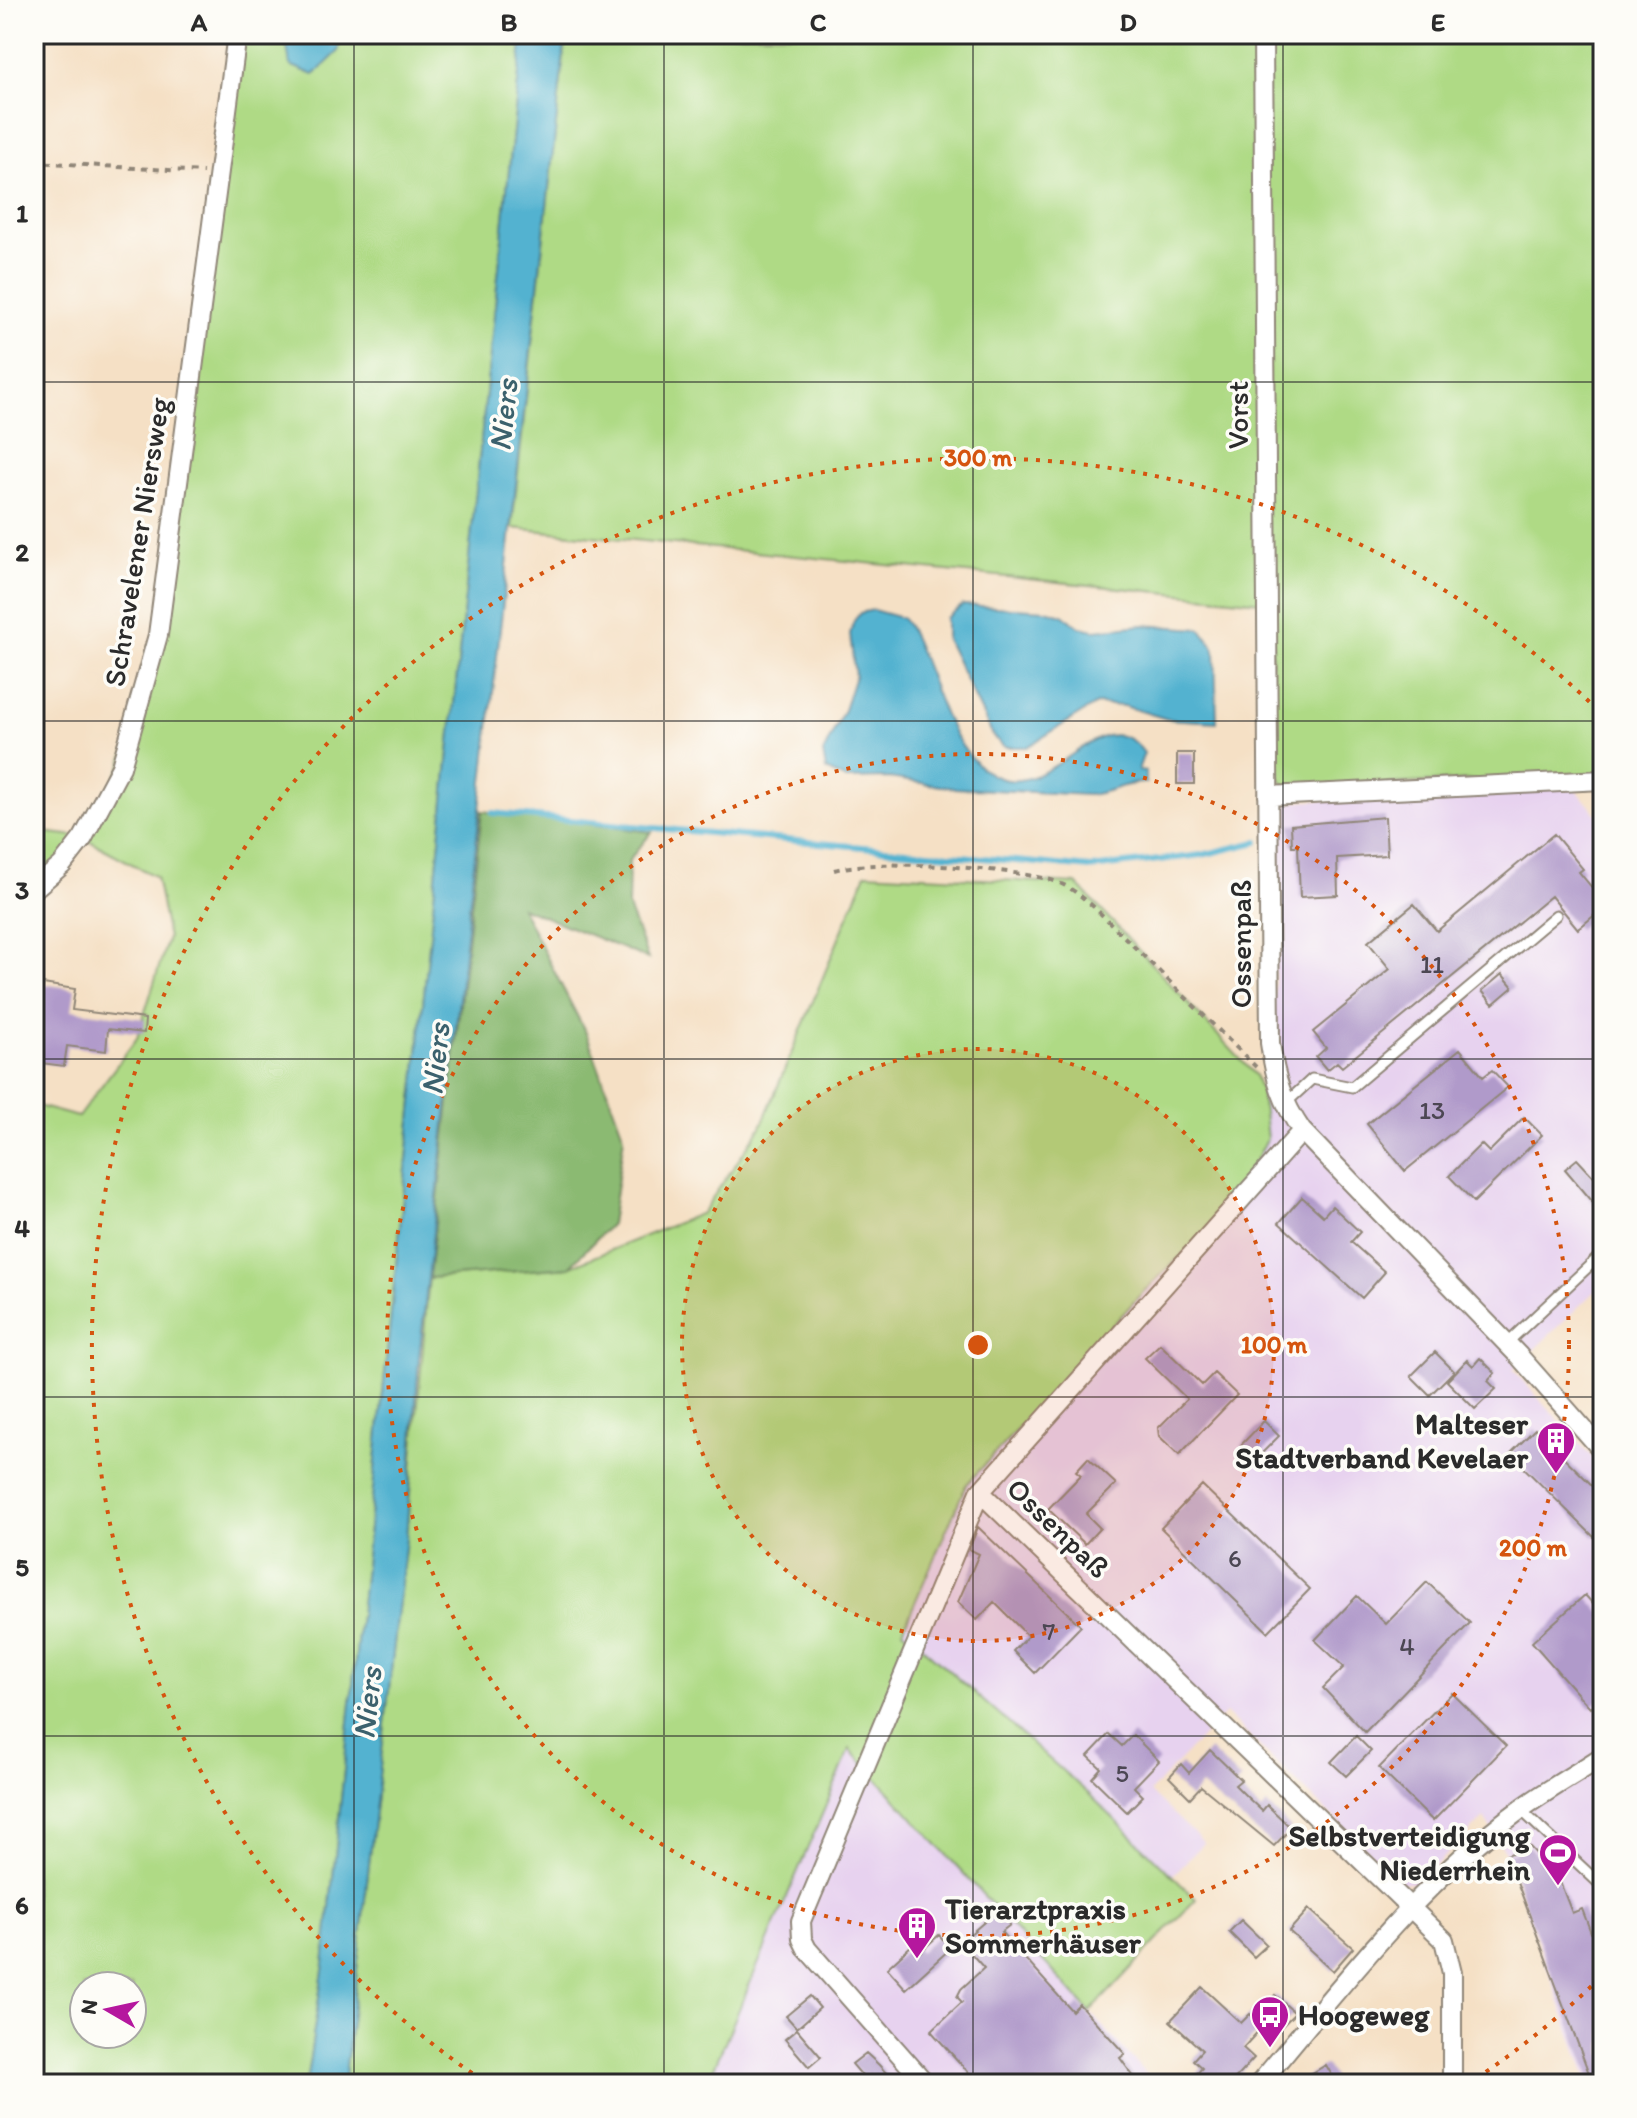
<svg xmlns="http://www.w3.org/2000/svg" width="1637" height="2118" font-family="Itim,sans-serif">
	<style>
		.built { fill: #e7d2ef }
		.green { fill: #afda85; stroke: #6d8258; stroke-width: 2; fill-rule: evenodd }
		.forest { fill: #8bba72; stroke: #5b724e; stroke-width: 2 }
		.water { fill: #52b2d0; stroke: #3e6e7e; stroke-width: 2 }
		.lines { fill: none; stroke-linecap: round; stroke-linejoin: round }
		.stream { stroke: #52b2d0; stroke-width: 6 }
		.building { fill: #b09aca }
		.service-casing { stroke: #908678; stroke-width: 13 }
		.minor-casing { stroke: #908678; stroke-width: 22 }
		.path { stroke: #908678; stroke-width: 4; stroke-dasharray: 6 6; stroke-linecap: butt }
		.service { stroke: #fff; stroke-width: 9 }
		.minor { stroke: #fff; stroke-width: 18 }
		.grid { fill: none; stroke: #2b2b2b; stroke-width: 2; stroke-opacity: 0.55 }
		.ring { fill: none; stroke: #d5540f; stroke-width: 4; stroke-dasharray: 4 8 }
		.labels { text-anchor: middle; stroke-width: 7; stroke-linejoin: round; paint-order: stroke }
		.number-label { font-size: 26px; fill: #4c4753 }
		.street-label { font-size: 30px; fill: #2b2b2b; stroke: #fdfcf7 }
		.poi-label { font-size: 30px; font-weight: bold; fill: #2b2b2b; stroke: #fdfcf7; text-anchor: end }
		.water-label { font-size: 32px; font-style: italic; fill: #3b616d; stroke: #fdfcf7 }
		.centre { fill: #d5540f; stroke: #fdfcf7; stroke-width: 4 }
		.ring-label { font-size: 24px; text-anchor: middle; font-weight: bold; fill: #d5540f; stroke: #fdfcf7; stroke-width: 7; stroke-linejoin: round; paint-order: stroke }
		.neatline { fill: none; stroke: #2b2b2b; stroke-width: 3 }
		.grid-label { font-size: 26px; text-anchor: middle; font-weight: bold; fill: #2b2b2b }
	</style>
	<rect width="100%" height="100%" fill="#fdfcf7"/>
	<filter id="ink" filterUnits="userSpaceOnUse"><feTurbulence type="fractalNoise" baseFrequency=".0125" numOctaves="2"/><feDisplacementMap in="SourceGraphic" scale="16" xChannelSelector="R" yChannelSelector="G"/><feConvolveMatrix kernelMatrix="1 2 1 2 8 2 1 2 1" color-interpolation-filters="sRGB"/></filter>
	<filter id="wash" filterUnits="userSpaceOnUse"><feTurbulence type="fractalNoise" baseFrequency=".006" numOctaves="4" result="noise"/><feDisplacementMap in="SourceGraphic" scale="32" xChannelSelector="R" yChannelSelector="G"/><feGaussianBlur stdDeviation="1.8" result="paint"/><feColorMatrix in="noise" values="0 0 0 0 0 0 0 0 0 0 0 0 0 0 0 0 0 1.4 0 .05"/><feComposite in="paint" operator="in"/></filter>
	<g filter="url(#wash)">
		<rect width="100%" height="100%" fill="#f5e0c5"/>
		<path class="built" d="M1574 787 1603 822V1283L1513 1370 1603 1469V2084H1589L1507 1855 1484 1818 1417 1883H1401L1225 1713 1150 1792 1204 1843 1172 1876 1089 1794 903 1630 966 1485 1143 1292 1232 1208 1267 1139 1262 1095 1275 983 1274 817 1278 809 1294 802Z
			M849 1749 1151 2079 1147 2084H707Z"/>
		<path class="green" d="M237 34H523L324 1964 306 2084H34V1105L78 1117 137 1038 168 938 156 877 84 838 34 888V831L83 837 121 767 158 635ZM84 1986H132V2034H84Z
			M566 34H1603V775L1288 788 1274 773 1271 603 512 528Z
			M866 873 1077 884 1255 1075 1262 1095 1267 1139 1232 1208 1143 1292 966 1485 903 1630 1089 1794 1196 1899 1090 2012 850 1749 707 2084H344L406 1539 429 1278 569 1267 702 1213 761 1127Z"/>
		<path class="forest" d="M482 811 652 832 629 860 628 907 648 959 521 907 587 1035 624 1137 611 1224 569 1267 429 1278Z"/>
		<path class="water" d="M285 34H342L338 52 314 75 290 65Z
			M523 34H566L419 1359 406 1539 344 2084H306L324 1964Z
			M963 605 1046 610 1063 615 1080 627 1095 630 1143 625 1201 629 1215 649 1217 722 1167 719 1124 706 1096 704 1027 747H1005L994 738 946 639V618Z
			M873 610 902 618 908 626C931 669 941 729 977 764 1042 826 1098 688 1144 753L1138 770 1146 771V783C1125 782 1109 793 1088 795L954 788 889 778 845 779 826 770 823 753 844 710 855 676 850 634 854 621 860 613Z"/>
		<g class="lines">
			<path class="stream" d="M492 813 1091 868 1202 855 1257 842"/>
		</g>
		<g id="blocks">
			<path class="building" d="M1177 753H1194V784H1177Z
				M1385 817 1387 855 1337 858 1338 895 1300 897 1298 846H1292L1291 825Z
				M1554 834 1583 869 1579 872 1603 901V908L1578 929 1551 896 1342 1067 1337 1062 1327 1070 1316 1057 1326 1048 1313 1032 1390 969 1368 942 1414 904 1437 931Z
				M1502 974 1513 987 1493 1004 1482 991Z
				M43 984 75 989 72 1010 145 1019 144 1033 108 1029 106 1051 67 1046 64 1066 34 1062V1033Z
				M1460 1049 1483 1077 1492 1070 1508 1087 1405 1171 1367 1124Z
				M1524 1117 1542 1135 1474 1202 1449 1176 1481 1144 1489 1152Z
				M1577 1159 1603 1187V1214L1565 1169Z
				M1302 1197 1323 1216 1332 1206 1360 1232 1351 1242 1385 1272 1362 1298 1279 1223Z
				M1160 1344 1202 1385 1214 1373 1237 1395 1179 1455 1159 1436 1158 1428 1187 1399 1145 1358Z
				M1435 1352 1454 1371 1430 1395 1411 1376Z
				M1480 1358 1495 1373 1488 1381 1496 1389 1475 1409 1447 1381 1467 1360 1473 1366Z
				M1264 1421 1279 1436 1255 1460 1241 1445Z
				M1535 1429 1603 1496V1528L1594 1537 1510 1454Z
				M1088 1458 1116 1484 1086 1514 1100 1528 1085 1544 1048 1509 1081 1475 1076 1471Z
				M1202 1485 1310 1589 1268 1632 1161 1528Z
				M978 1527 1081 1626 1035 1673 1013 1651 1028 1636 994 1602 977 1620 958 1602 979 1554 969 1549Z
				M1427 1582 1470 1623 1365 1732 1323 1688 1344 1667 1315 1640 1357 1596 1386 1624Z
				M1585 1595 1603 1615V1697L1590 1708 1532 1642Z
				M1452 1693 1506 1746 1433 1821 1379 1768Z
				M1109 1734 1122 1746 1133 1735 1159 1761 1134 1787 1143 1796 1127 1812 1092 1778 1101 1768 1088 1756Z
				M1356 1736 1371 1751 1346 1776 1331 1762Z
				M1210 1750 1241 1780 1235 1785 1247 1797 1262 1811 1267 1805 1291 1828 1274 1846 1201 1786 1190 1798 1169 1777 1181 1764 1189 1773Z
				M1529 1846 1558 1877 1572 1913 1582 1909 1603 1964V2084H1593L1507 1855Z
				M1309 1909 1353 1948 1333 1971 1289 1931Z
				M997 1911 1010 1925 1001 1932 1072 2011 1079 2004 1125 2054 1120 2058 1139 2084H979L931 2031 962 2002 957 1997 961 1989 984 1968 961 1942Z
				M1241 1920 1267 1945 1254 1957 1229 1932Z
				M939 1935 951 1948 906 1989 887 1968 913 1944 920 1952Z
				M1202 1987 1241 2023 1250 2014 1263 2026 1243 2048 1254 2058 1230 2084H1188L1202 2068 1193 2060 1202 2050 1170 2021Z
				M1275 1995 1295 2013 1275 2033 1257 2015Z
				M810 1996 820 2008 797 2028 786 2016Z
				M797 2029 821 2057 809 2067 785 2039Z
				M866 2053 879 2065 896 2084H869L852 2064Z
				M1326 2065 1337 2084H1294Z"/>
		</g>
	</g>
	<g filter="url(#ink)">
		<use href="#blocks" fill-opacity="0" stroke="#908678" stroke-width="2"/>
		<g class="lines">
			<defs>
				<path id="service" d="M1286 1103 1312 1079 1352 1087 1556 915
					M1507 1343 1603 1253
					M1520 1809 1603 1887"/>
				<path id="minor" d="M1263 34 1270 1043C1275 1078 1282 1102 1302 1131L1519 1356 1603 1451
					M1268 796 1603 780
					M34 889 62 865 83 838 121 767 158 635 237 34
					M1302 1131 980 1492 1444 1940 1452 1973V2084
					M926 2084 807 1949 802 1939 801 1921 980 1492
					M1259 2084C1340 1988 1418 1884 1521 1809 1547 1790 1576 1774 1603 1756"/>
			</defs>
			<use href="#service" class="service-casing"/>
			<use href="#minor" class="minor-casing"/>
			<path class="path" d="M34 162 203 172
				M834 870C874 858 1013 868 1054 881 1070 886 1082 897 1095 908L1256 1067"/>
			<use href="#service" class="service"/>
			<use href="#minor" class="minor"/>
		</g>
	</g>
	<path class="grid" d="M354 34V2084M664 34V2084M973 34V2084M1283 34V2084M34 382H1603M34 721H1603M34 1059H1603M34 1397H1603M34 1736H1603"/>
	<circle cx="978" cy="1345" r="296" fill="#d5540f" fill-opacity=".12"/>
	<g class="ring">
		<circle cx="978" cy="1345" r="296"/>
		<circle cx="978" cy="1345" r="591"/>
		<path d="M1600 1978A887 887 0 0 1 1474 2080M482 2080A887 887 0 1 1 1600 712"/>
	</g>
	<defs>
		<symbol id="building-pin" viewBox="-11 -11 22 30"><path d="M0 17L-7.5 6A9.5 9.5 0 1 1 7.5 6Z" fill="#b5179e" stroke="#fdfcf7"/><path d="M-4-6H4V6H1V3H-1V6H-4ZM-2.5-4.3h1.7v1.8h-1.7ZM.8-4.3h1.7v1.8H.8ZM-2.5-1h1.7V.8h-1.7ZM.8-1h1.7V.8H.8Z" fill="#fff"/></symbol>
		<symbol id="stadium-pin" viewBox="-11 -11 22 30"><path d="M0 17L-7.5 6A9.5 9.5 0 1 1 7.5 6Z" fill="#b5179e" stroke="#fdfcf7"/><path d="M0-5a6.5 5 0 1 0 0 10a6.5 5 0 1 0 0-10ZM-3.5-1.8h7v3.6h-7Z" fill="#fff"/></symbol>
		<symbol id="bus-pin" viewBox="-11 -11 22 30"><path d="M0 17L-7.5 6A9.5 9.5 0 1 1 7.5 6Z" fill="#b5179e" stroke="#fdfcf7"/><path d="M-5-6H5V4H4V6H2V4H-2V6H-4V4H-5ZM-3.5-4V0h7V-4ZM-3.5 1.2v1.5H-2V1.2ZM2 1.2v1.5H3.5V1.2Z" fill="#fff"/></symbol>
	</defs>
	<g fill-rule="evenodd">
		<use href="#building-pin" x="1534" y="1419" width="44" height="60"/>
		<use href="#stadium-pin" x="1536" y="1831" width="44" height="60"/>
		<use href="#building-pin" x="895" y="1904" width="44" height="60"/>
		<use href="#bus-pin" x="1248" y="1993" width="44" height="60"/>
	</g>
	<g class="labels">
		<g class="number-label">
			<text x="1432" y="973">11</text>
			<text x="1432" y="1119">13</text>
			<text x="1235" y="1567">6</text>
			<text x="1049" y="1640">7</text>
			<text x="1407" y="1655">4</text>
			<text x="1122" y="1782">5</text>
		</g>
		<g class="street-label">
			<text transform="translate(1238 415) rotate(-90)" y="10">Vorst</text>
			<text transform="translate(137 542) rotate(-81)" y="10">Schravelener Niersweg</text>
			<text transform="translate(1241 944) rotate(-90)" y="10">Ossenpaß</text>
			<text transform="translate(1058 1528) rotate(44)" y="10">Ossenpaß</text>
		</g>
		<g class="poi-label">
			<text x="1528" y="1434">Malteser<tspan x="1528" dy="34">Stadtverband Kevelaer</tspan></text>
			<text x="1530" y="1846">Selbstverteidigung<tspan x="1530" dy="34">Niederrhein</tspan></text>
			<text x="945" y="1919" text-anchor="start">Tierarztpraxis<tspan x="945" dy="34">Sommerhäuser</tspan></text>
			<text x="1298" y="2025" text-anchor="start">Hoogeweg</text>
		</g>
		<g class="water-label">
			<text transform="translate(503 415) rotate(-84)" y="11">Niers</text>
			<text transform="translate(435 1059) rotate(-84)" y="11">Niers</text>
			<text transform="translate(367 1703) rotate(-84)" y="11">Niers</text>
		</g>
	</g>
	<circle cx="978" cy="1345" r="12" class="centre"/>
	<g class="ring-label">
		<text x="978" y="466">300 m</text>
		<text x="1274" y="1353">100 m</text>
		<text x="1533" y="1556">200 m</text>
	</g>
	<rect width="1637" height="2118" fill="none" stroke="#fdfcf7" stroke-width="88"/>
	<g transform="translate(108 2010) rotate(279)"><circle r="38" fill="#fdfcf7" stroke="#a9a8a5" stroke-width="2"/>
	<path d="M0-6L14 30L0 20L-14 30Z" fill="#b5179e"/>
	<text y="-12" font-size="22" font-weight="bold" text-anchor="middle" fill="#2b2b2b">N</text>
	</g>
	<rect x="44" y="44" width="1549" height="2030" class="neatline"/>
	<g class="grid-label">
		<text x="199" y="31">A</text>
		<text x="509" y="31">B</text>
		<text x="818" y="31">C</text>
		<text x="1128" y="31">D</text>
		<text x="1438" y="31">E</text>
		<text x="22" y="222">1</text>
		<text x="22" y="561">2</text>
		<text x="22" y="899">3</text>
		<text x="22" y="1237">4</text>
		<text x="22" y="1576">5</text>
		<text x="22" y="1914">6</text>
	</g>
</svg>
